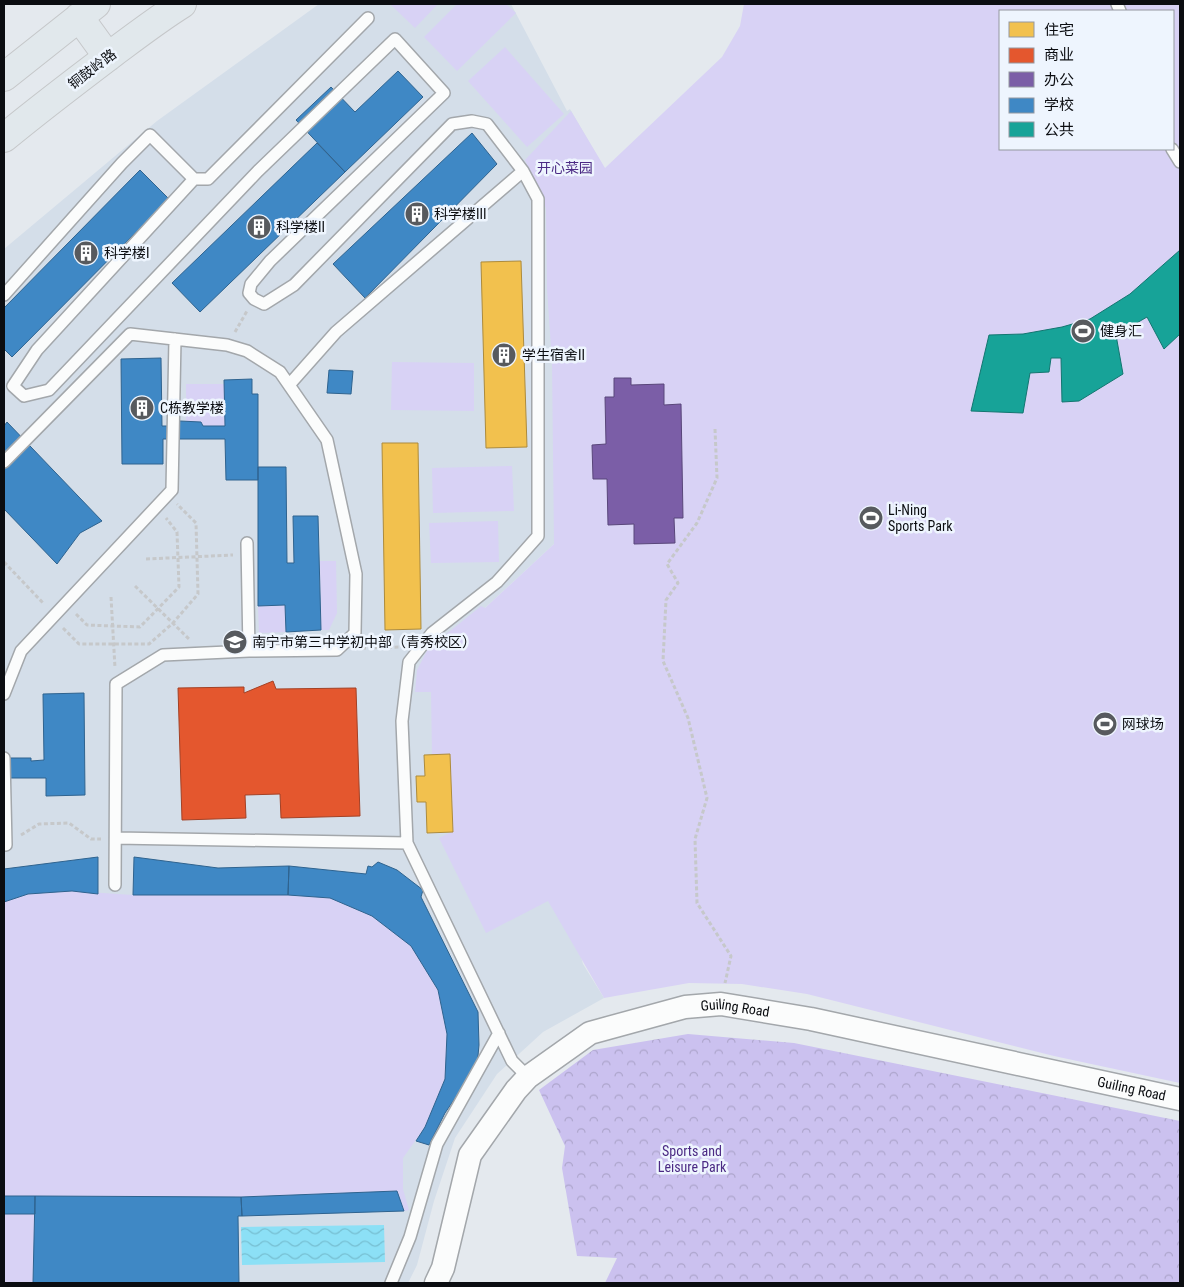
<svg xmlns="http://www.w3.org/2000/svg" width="1184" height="1287" font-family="'Roboto Condensed','Noto Sans SC',sans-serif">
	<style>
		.built { fill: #d4dee9 }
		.green { fill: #d8d2f5; fill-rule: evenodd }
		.forest { fill: url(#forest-crowns) }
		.water { fill: url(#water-waves) }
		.homes { fill: #f2c14e; stroke: #ad8b3c }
		.shops { fill: #e4572e; stroke: #a34125 }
		.offices { fill: #7b5ea7; stroke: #59467a }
		.schools { fill: #3f88c5; stroke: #2f638f }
		.public { fill: #17a398; stroke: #137670 }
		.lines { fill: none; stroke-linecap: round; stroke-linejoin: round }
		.service-casing { stroke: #a3a7ab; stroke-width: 14 }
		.minor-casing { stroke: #a3a7ab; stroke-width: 25 }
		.primary-casing { stroke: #c5c7c9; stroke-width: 30 }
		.path { stroke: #c6c8ca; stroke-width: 3; stroke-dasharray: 4 2.5; stroke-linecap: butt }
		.service { stroke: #fbfcfc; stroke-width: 11 }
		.minor { stroke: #fbfcfc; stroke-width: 22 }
		.primary { stroke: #e1e8ec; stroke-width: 28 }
		.labels { text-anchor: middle; stroke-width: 5; stroke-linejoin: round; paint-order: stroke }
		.street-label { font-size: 14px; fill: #0b0d11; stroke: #eef5fe }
		.park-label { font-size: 14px; fill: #4b2a84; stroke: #eef5fe }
		.poi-label { font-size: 14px; fill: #0b0d11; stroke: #eef5fe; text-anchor: start }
	</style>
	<defs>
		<pattern id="forest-crowns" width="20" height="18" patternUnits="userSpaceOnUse" patternTransform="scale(1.25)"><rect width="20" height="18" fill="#cbc1ef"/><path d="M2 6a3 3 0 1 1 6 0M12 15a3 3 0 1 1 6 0" fill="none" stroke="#ada5cc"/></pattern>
		<pattern id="water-waves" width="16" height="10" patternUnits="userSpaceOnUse" patternTransform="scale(1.25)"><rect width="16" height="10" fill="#8ce0f6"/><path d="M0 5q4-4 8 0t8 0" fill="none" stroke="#77bfd2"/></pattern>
	</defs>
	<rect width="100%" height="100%" fill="#e4e9ee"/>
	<path class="built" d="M319 4H511L567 111 570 109 605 169 554 544 485 608 583 964 604 998 543 1032 497 1074 455 1138 434 1201 417 1265 408 1283H4V249L157 121Z"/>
	<path class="green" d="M390 4H438L415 28Z
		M457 4H506L516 13 457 71 424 37Z
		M744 4H1180V1083L1054 1056 807 994 742 984 689 983 604 998 548 901 486 933 439 838 453 831 450 755H432L431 692H415L417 670 428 649 481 606 485 608 554 544 552 362 547 289 546 208 525 160 571 111 605 168 722 57 740 26ZM1000 11H1173V149H1000Z
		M505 47 564 114 527 147 468 81Z
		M392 362 474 363V411L391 410Z
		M186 384H225V426H203L201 422H186Z
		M512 466 514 511 433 513 432 468Z
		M498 521 499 562 431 563 429 523Z
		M320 561H336L337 613 329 630H321Z
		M285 605 286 632 259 633 258 606Z
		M72 891 133 895H288L330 898 372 916 411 946 438 990 447 1034 445 1079 425 1127 403 1158V1189L409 1210 404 1211 397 1191 241 1197 4 1196V902L28 894Z
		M4 1214H35L33 1283H4Z"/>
	<path class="forest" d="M688 1034 794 1043 1180 1121V1283H605L617 1258 577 1256 562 1168 565 1146 539 1090 593 1050Z"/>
	<path class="water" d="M384 1225 385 1262 242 1265 241 1227Z"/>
	<path class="homes" d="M521 261 527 447 486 448 481 262Z
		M382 443H418L421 629 385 630Z
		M450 754 453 832 427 833 426 802H417L416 776H425L424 755Z"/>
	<path class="shops" d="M273 681 276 689 356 688 360 816 281 818 280 794 245 795 246 818 182 820 178 688 244 687V693Z"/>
	<path class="offices" d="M614 378H631V385L664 384V405L681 404 683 518H674L675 543 634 544V524L608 525 607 479H593L592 445 606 444 605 397H614Z"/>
	<path class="schools" d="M398 71 423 97 345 172 296 120 331 87 355 112Z
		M472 133 497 164 365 298 333 264Z
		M317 143 345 172 200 312 172 283Z
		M140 170 169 199 12 357 4 349V308Z
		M161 358 162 426H177L180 421 201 422 203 426H225L224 380 252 379V394H258V480H226L225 439H163V464H122L121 359Z
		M329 370 353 371 351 394 327 393Z
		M7 422 102 521 80 533 57 564 4 509V426Z
		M258 467H286L287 563H294L293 516H318L321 630 286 632 285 605 258 606Z
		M84 693 85 795 46 796V778H4L7 758H31V761L44 760 43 694Z
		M98 857V894L72 891 28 894 4 902V869Z
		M134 857 218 868 289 866 288 895H133Z
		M378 862 397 870 423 890 421 897 478 1012 479 1045 477 1066 445 1113 429 1145 416 1141 425 1127 445 1079 447 1034 438 990 411 946 372 916 330 898 288 895 289 866 366 874 368 866 372 867Z
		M397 1191 404 1211 242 1216 241 1197Z
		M4 1196H35V1214H4Z
		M35 1196 241 1197 242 1216H238L239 1283H33Z"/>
	<path class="public" d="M1180 250V334L1164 349 1147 317 1116 335 1123 374 1079 401 1062 402 1061 358H1051L1049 372 1030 373 1023 413 971 411 989 335 1023 334 1062 327 1090 319 1130 294Z"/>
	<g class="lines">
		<defs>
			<path id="service" d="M1117 4 1120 11
				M1172 149 1180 162
				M194 179H208L368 18
				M4 295 122 163 150 135 194 179 37 350 13 386 24 396 49 390 258 171 395 39 444 93 270 261 251 284 249 293 254 299 264 304 294 285 452 124 472 121 487 124 523 171 538 199V536L497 582 432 633 409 662 402 721 407 843 512 1061 528 1077
				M289 385 336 332 523 171
				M4 462 130 334 227 345 247 351 280 372 327 440 356 574 355 633 337 650 249 651 163 655 116 684 115 885
				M247 543 249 651
				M4 694 21 651 172 490 175 339
				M4 758 6 845
				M116 838 407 843
				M391 1283 410 1237 437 1144 499 1033"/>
			<g id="minor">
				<path id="s1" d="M436 1283 443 1268 470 1155 516 1090 528 1077 590 1033 685 1007 721 1004 811 1019 1180 1099"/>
			</g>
			<path id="primary" d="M79 17 108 57
				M4 77 96 4
				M4 138C39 109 76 81 113 53 136 36 158 19 182 4"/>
		</defs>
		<use href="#service" class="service-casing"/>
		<use href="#minor" class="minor-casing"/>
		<use href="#primary" class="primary-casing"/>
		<path class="path" d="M235 332 247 311
			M715 429 717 478 697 523 667 564 678 583 666 600 663 661 688 718 707 798 695 839 697 903 731 956 725 983
			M146 559 233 555
			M4 562 44 604
			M135 586 189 639
			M111 597 115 668
			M76 614 87 625 140 627 179 587 177 532 166 518
			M63 628 79 644H149L173 623 198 594 196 523 177 504
			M362 648 401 647
			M21 835 39 824 69 823 91 839H101"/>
		<use href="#service" class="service"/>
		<use href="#minor" class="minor"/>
		<use href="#primary" class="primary"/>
	</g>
	<defs>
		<symbol id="building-disc" viewBox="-11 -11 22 22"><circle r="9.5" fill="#575a5e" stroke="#eef5fe"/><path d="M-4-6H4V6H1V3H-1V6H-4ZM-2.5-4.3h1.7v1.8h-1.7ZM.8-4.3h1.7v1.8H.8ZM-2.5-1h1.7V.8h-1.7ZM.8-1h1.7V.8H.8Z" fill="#fff"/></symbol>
		<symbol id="stadium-disc" viewBox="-11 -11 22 22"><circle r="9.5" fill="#575a5e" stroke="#eef5fe"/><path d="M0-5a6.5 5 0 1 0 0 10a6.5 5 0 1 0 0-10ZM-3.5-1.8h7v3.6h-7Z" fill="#fff"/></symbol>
		<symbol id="school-disc" viewBox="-11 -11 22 22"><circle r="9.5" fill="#575a5e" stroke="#eef5fe"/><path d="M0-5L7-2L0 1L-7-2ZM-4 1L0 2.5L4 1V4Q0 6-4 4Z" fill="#fff"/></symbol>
	</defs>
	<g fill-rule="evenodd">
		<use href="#building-disc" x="403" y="200" width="28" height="28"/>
		<use href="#building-disc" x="245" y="213" width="28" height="28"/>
		<use href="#building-disc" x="72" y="239" width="28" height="28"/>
		<use href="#stadium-disc" x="1069" y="317" width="28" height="28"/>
		<use href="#building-disc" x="490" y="341" width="28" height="28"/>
		<use href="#building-disc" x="128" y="394" width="28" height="28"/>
		<use href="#stadium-disc" x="857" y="504" width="28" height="28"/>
		<use href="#school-disc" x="221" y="628" width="28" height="28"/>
		<use href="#stadium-disc" x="1091" y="710" width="28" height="28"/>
	</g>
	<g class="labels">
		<g class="street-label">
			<text transform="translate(92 69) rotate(-37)" y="5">铜鼓岭路</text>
			<text dy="5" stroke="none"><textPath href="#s1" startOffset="455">Guiling Road</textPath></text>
			<text dy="5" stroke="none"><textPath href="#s1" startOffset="860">Guiling Road</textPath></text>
		</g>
		<g class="park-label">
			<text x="565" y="173">开心菜园</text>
			<text x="692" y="1156">Sports and<tspan x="692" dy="16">Leisure Park</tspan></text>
		</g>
		<g class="poi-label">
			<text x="434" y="219">科学楼III</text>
			<text x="276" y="232">科学楼II</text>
			<text x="104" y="258">科学楼I</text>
			<text x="1100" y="336">健身汇</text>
			<text x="522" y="360">学生宿舍II</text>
			<text x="160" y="413">C栋教学楼</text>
			<text x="888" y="515">Li-Ning<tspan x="888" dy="16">Sports Park</tspan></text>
			<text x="252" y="647">南宁市第三中学初中部（青秀校区）</text>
			<text x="1122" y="729">网球场</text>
		</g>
	</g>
	<rect width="1184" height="1287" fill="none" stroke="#0b0d11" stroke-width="10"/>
	<rect x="999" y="10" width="175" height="140" fill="#eef5fe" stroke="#93989f"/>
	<rect x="1009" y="22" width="25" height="15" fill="#f2c14e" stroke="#93989f"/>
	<text x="1044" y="35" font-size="15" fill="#0b0d11">住宅</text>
	<rect x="1009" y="48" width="25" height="15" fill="#e4572e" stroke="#93989f"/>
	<text x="1044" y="60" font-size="15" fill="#0b0d11">商业</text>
	<rect x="1009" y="72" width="25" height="15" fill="#7b5ea7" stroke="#93989f"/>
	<text x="1044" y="85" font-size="15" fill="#0b0d11">办公</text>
	<rect x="1009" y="98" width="25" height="15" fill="#3f88c5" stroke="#93989f"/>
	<text x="1044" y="110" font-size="15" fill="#0b0d11">学校</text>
	<rect x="1009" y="122" width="25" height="15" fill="#17a398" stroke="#93989f"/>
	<text x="1044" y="135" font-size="15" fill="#0b0d11">公共</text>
</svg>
